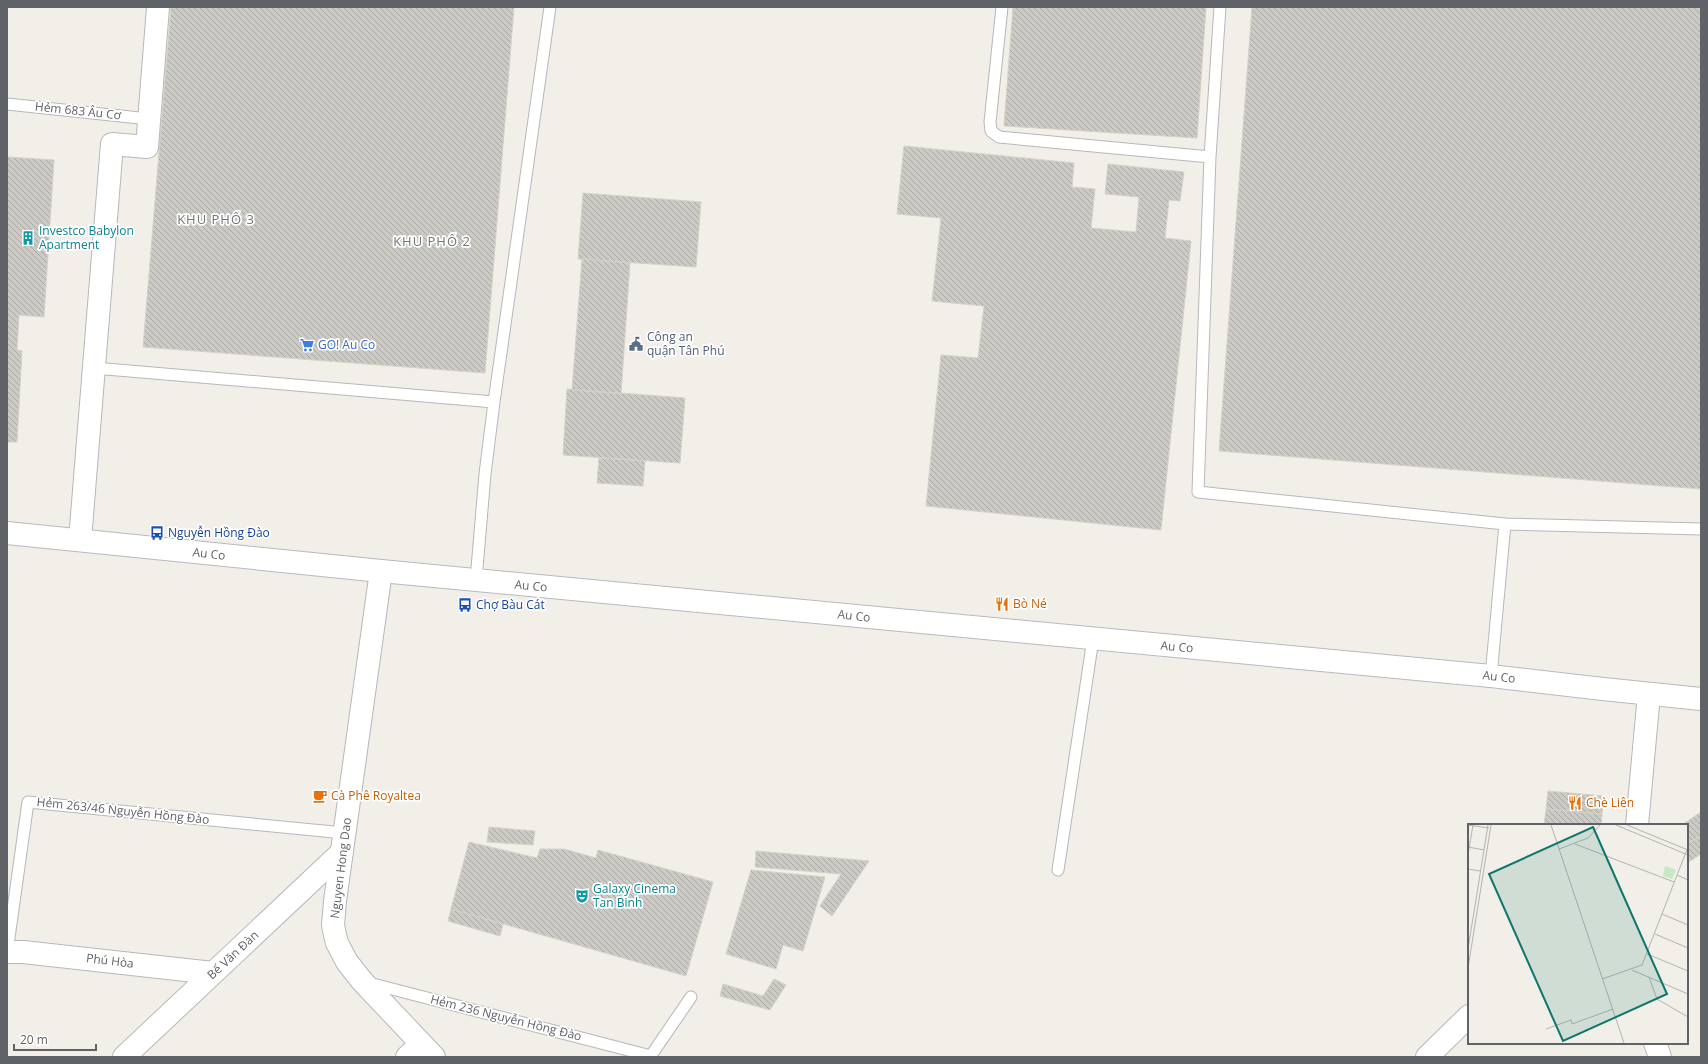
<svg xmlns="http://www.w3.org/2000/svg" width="1708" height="1064" font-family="'Open Sans',sans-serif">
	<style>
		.building { fill: url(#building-back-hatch); stroke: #d6d1c6 }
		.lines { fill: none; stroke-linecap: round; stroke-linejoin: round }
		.service-casing { stroke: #b5b8bc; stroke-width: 13 }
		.minor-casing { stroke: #b5b8bc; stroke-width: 24 }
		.tertiary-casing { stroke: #b5b8bc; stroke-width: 24 }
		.secondary-casing { stroke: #b6babf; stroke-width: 24 }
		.service { stroke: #fff; stroke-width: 11 }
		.minor { stroke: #fff; stroke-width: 22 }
		.tertiary { stroke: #fff; stroke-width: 22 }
		.secondary { stroke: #fff; stroke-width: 22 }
		.labels { text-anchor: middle; stroke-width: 3.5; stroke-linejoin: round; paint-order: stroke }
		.street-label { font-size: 12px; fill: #5f6368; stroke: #fff }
		.culture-label { font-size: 12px; fill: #0d838f; stroke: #fff; text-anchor: start }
		.service-label { font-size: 12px; fill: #4e5e75; stroke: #fff; text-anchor: start }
		.shop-label { font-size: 12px; fill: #366cbe; stroke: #fff; text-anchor: start }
		.transit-label { font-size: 12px; fill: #164399; stroke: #fff; text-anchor: start }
		.food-label { font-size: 12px; fill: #c56008; stroke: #fff; text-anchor: start }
		.neighbourhood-label { font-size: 13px; letter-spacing: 1px; fill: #70757a; stroke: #fff }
		.inset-road { fill: none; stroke: #b3b3b1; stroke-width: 1 }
		.view { fill: #0f766e; fill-opacity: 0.15; stroke: #0f766e; stroke-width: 2 }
		.inset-edge { fill: none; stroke: #5f6368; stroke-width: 2 }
	</style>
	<defs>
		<pattern id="building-back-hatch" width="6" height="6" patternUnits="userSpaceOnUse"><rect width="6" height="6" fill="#cccac5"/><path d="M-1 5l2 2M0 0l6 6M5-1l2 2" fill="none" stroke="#a9a8a4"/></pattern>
	</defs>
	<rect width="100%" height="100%" fill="#f1efe8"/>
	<path class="building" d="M171 7H514L485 373 143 347Z
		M1013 7H1206L1197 138 1004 126Z
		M1252 7H1701V489L1219 451Z
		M904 146 1074 163 1072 187 1095 189 1091 228 1136 232 1139 197 1105 194 1108 164 1184 172 1180 201 1169 200 1165 238 1191 241 1161 530 926 506 941 355 978 358 984 306 932 301 941 218 897 214Z
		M7 157 54 160 44 317 19 315 17 350 22 351 17 442H7Z
		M583 193 701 202 696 267 578 259Z
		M582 259 630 263 621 394 572 390Z
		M567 389 685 398 680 463 563 455Z
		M599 458 645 461 643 486 597 483Z
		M1548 791 1604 796 1602 814 1546 809Z
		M1546 809 1602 814 1601 825H1544Z
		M1701 812V836L1687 844V825H1682Z
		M489 827 535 831 533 845 487 842Z
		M1701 836V854L1687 863V844Z
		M469 842 537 858 540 849H564L596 858 598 850 713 882 686 976 451 909Z
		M756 851 869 861 832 916 820 906 841 874 755 867Z
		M751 870 825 877 803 951 783 945 776 969 726 954Z
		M451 909 503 924 500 936 448 921Z
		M774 979 786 985 770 1010 720 996 723 984 763 996Z"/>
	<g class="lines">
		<defs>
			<path id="service" d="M1002 7 990 122 991 131 999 137 1210 157
				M1220 7 1210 157 1198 492 1505 524 1491 676
				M7 104 149 119
				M94 368 494 402
				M1505 524 1701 529
				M476 580 485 474 494 402 550 7
				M1058 870 1093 639
				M7 952 28 802 344 833
				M369 983 651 1056
				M650 1057 691 997"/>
			<path id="minor" d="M80 540 112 144 147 147 158 7
				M7 952H23L213 973
				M124 1057 342 852
				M407 1057 421 1044
				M1427 1057 1469 1016"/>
			<path id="tertiary" d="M381 571 335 901 333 925 335 935 337 943 347 962 362 981 434 1057
				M1637 825 1649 694
				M1655 1043 1660 1057"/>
			<path id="secondary" d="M7 533 381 571 1491 676 1603 689 1701 699"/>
		</defs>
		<use href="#service" class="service-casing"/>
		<use href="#minor" class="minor-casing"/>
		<use href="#tertiary" class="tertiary-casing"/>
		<use href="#secondary" class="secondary-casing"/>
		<use href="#service" class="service"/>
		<use href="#minor" class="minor"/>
		<use href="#tertiary" class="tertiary"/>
		<use href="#secondary" class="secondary"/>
	</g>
	<defs>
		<symbol id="building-bare" viewBox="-9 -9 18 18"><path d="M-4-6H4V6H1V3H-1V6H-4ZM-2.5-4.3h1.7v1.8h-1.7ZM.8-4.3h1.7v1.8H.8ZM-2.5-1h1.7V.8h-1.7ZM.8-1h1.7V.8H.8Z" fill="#0f9aa8" stroke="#fff" stroke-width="2.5" paint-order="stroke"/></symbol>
		<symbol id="civic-bare" viewBox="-9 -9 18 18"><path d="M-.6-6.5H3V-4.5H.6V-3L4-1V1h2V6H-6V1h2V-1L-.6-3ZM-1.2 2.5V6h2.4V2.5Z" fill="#5c6f8a" stroke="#fff" stroke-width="2.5" paint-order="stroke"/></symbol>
		<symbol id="supermarket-bare" viewBox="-9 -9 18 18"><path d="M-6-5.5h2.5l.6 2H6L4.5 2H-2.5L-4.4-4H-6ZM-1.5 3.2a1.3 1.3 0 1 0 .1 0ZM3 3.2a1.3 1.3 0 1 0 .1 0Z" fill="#3f7fe0" stroke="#fff" stroke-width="2.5" paint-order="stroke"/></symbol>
		<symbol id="bus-bare" viewBox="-9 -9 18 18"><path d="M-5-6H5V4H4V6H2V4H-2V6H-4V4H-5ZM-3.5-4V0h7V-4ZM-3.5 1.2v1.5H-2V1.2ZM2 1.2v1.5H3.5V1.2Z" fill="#1a4fb4" stroke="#fff" stroke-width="2.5" paint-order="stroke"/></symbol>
		<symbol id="restaurant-bare" viewBox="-9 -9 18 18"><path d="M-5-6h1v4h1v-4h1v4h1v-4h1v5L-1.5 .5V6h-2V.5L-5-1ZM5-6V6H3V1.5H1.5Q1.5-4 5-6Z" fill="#e8710a" stroke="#fff" stroke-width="2.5" paint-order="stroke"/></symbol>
		<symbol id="cafe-bare" viewBox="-9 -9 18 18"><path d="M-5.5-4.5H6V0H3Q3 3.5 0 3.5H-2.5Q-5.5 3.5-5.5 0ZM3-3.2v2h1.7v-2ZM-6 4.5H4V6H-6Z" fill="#e8710a" stroke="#fff" stroke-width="2.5" paint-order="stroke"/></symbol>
		<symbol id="theatre-bare" viewBox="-9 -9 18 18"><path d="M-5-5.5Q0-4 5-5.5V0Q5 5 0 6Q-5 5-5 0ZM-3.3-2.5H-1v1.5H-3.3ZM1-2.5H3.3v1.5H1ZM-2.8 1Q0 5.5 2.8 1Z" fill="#0f9aa8" stroke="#fff" stroke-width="2.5" paint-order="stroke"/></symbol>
	</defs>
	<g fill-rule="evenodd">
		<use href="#building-bare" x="18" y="228" width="20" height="20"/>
		<use href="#civic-bare" x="626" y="334" width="20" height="20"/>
		<use href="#supermarket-bare" x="297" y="335" width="20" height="20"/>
		<use href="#bus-bare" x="147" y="523" width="20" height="20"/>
		<use href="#restaurant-bare" x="992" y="594" width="20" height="20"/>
		<use href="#bus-bare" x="455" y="595" width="20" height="20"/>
		<use href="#cafe-bare" x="310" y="786" width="20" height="20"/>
		<use href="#restaurant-bare" x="1565" y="793" width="20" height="20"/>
		<use href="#theatre-bare" x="572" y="886" width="20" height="20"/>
	</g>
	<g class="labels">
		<g class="street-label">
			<text transform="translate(78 111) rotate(6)" y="4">Hẻm 683 Âu Cơ</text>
			<text transform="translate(209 554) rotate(6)" y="4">Au Co</text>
			<text transform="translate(531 586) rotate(5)" y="4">Au Co</text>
			<text transform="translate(854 616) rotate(6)" y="4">Au Co</text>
			<text transform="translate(1177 647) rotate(5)" y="4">Au Co</text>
			<text transform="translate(1499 677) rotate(6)" y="4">Au Co</text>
			<text transform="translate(123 811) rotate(6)" y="4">Hẻm 263/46 Nguyễn Hồng Đào</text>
			<text transform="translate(341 868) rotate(-83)" y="4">Nguyen Hong Dao</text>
			<text transform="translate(233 955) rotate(-43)" y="4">Bế Văn Đàn</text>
			<text transform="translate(110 961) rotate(7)" y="4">Phú Hòa</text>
			<text transform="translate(506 1018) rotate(14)" y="4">Hẻm 236 Nguyễn Hồng Đào</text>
		</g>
		<g class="culture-label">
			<text x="39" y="235">Investco Babylon<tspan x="39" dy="14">Apartment</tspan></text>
			<text x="593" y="893">Galaxy Cinema<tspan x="593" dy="14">Tan Binh</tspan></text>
		</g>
		<g class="service-label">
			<text x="647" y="341">Công an<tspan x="647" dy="14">quận Tân Phú</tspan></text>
		</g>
		<g class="shop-label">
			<text x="318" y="349">GO! Au Co</text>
		</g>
		<g class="transit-label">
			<text x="168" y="537">Nguyễn Hồng Đào</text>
			<text x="476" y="609">Chợ Bàu Cát</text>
		</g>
		<g class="food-label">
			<text x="1013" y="608">Bò Né</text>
			<text x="331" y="800">Cà Phê Royaltea</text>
			<text x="1586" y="807">Chè Liên</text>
		</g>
		<g class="neighbourhood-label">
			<text x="216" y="224">KHU PHỐ 3</text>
			<text x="432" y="246">KHU PHỐ 2</text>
		</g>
	</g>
	<g transform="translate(1468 824)">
		<rect width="220" height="220" fill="#f1efe8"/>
		<path d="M197 42 208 46 204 55 195 52Z" fill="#c5e8c5"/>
		<path class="inset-road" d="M0 1 21 4M83 1 156 219M148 1 220 31M159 1 220 26M107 20 206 58M0 23 16 26M91 25 120 14 132 1M0 31 5 1M0 45 12 47M209 51 220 56M194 90 220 101M187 110 220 124M0 125 20 1M179 130 220 147M0 144 23 1M164 146 220 170M181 153 189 175 220 193M134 155 174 141 220 23M78 205 103 196 104 200 145 185"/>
		<path class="view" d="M125 3 199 170 95 217 21 50Z"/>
		<rect width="220" height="220" class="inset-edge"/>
	</g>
	<rect width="1708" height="1064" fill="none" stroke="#5f6368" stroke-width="16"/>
	<path d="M14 1044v6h82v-6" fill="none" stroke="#5f6368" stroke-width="2"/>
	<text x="20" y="1044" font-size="12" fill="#5f6368" stroke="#ffffff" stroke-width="3" paint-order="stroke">20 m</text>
</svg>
